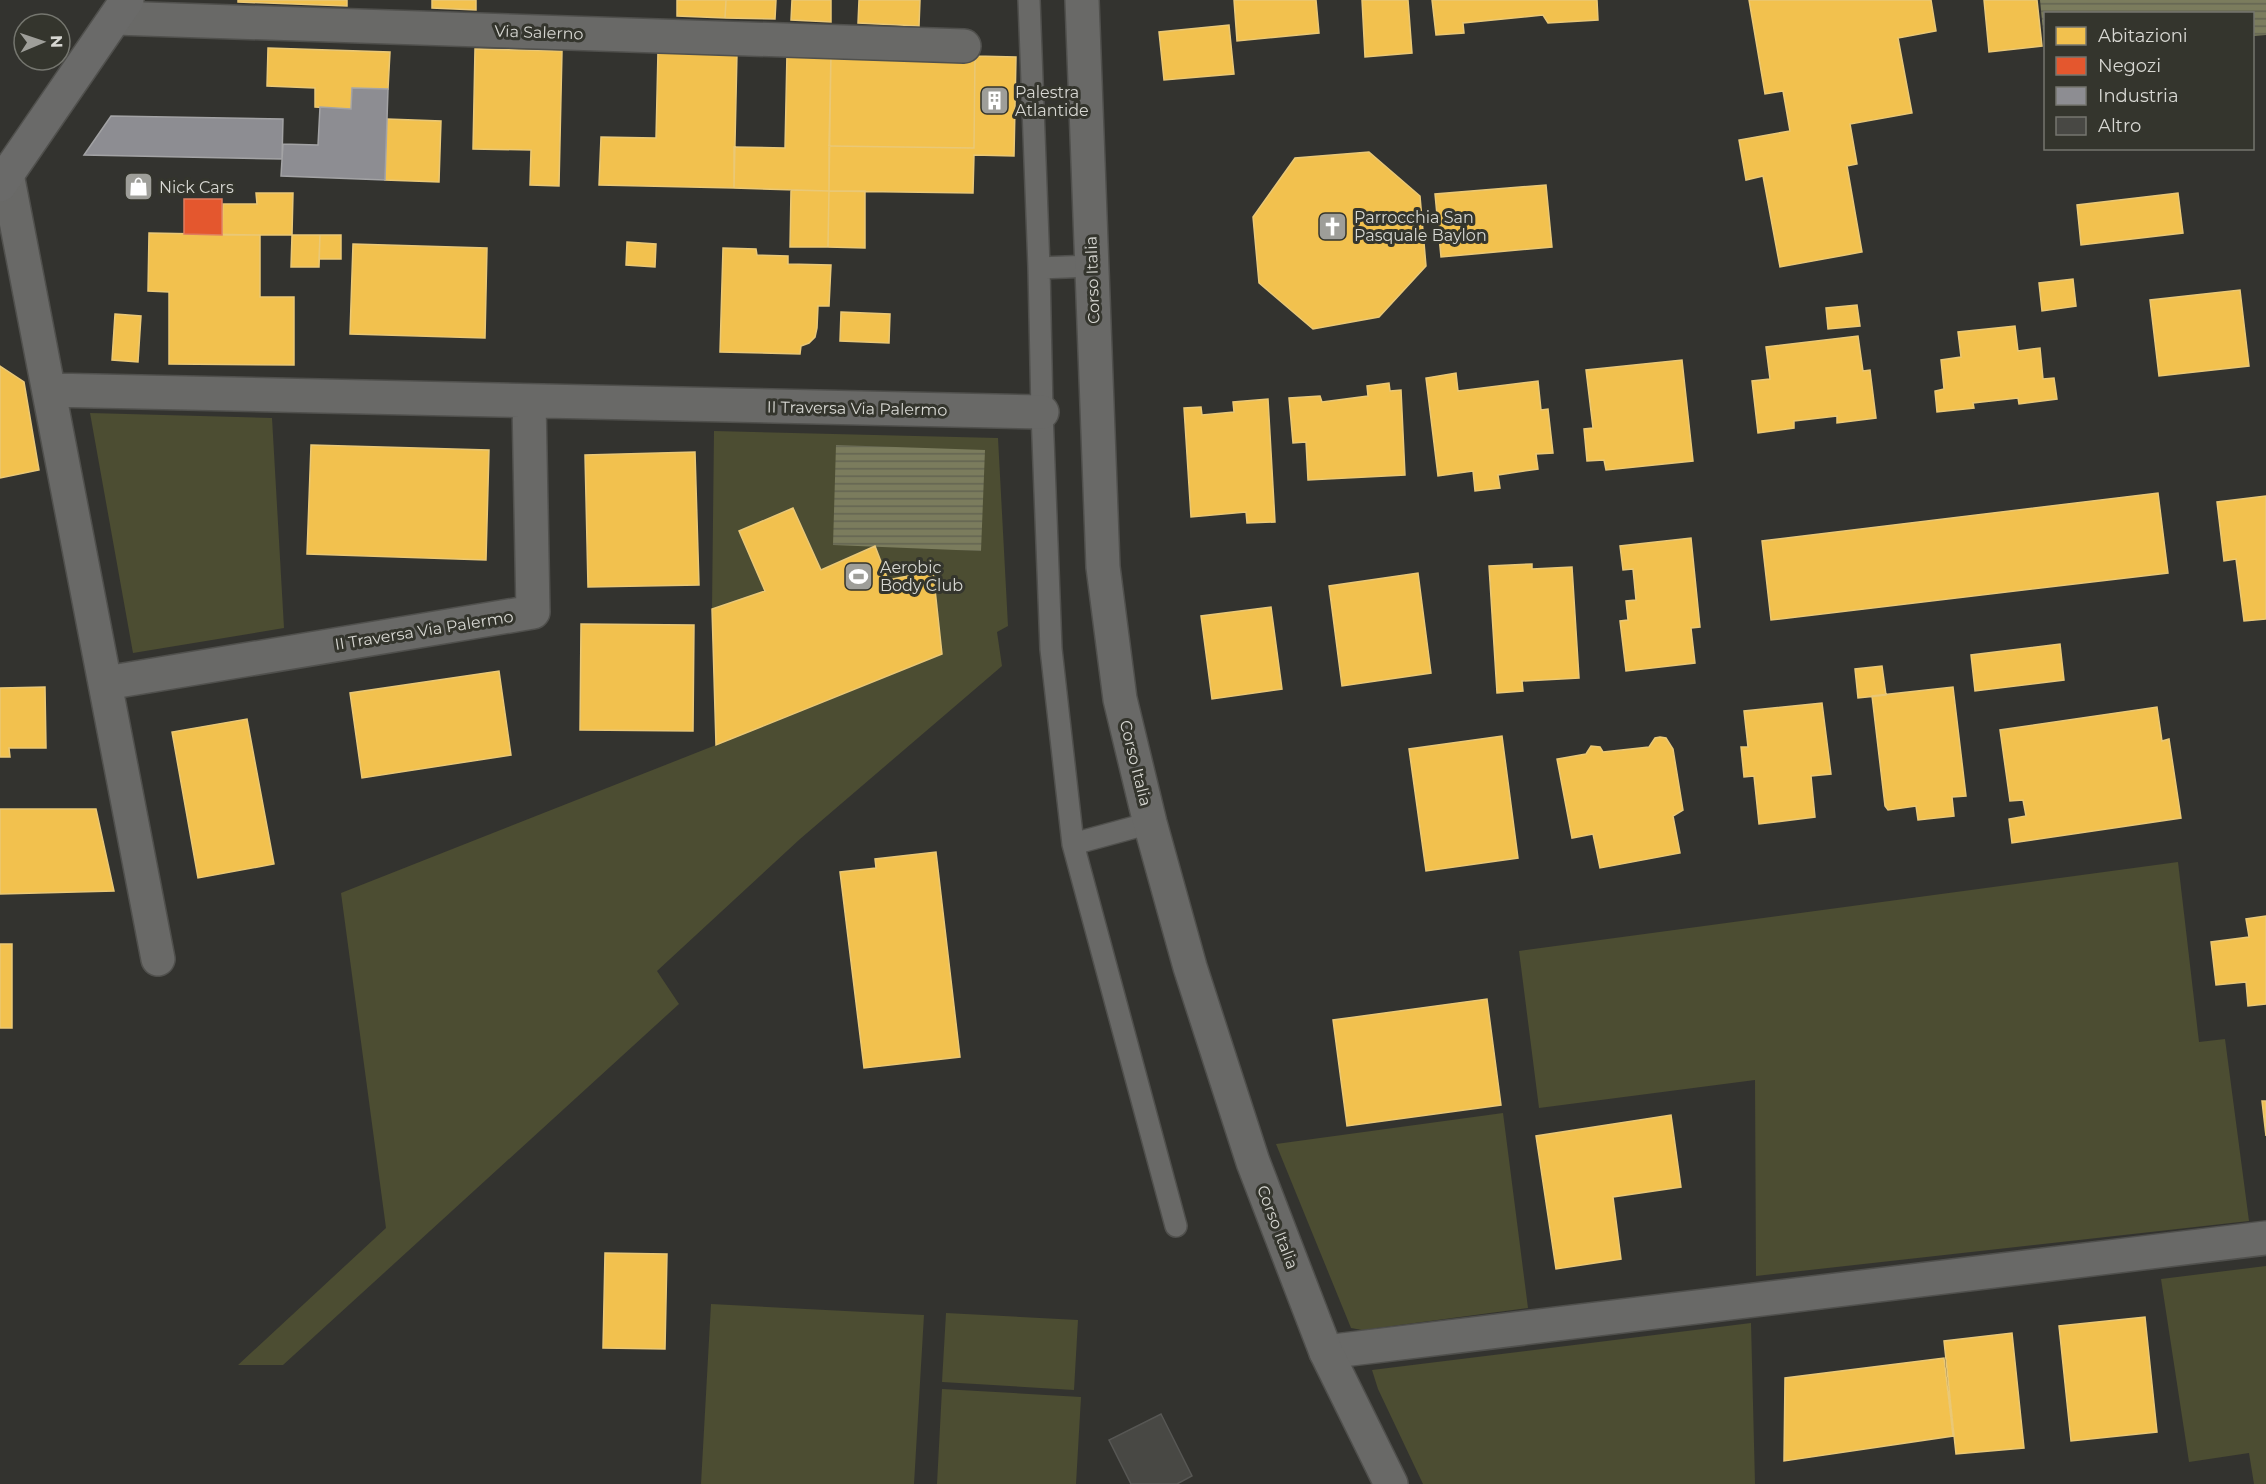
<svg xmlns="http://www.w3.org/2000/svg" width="2266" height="1484" font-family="Montserrat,sans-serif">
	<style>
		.grass { fill: #4c4d32 }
		.water { fill: url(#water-rules) }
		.homes { fill: #f2c14e; stroke: #eac876; stroke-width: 1.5 }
		.shops { fill: #e4572e; stroke: #e07d5f; stroke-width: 1.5 }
		.industry { fill: #8d8d92; stroke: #a3a3a5; stroke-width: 1.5 }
		.building { fill: #484844; stroke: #575754; stroke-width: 1.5 }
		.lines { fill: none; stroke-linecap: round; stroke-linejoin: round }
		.service-casing { stroke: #50504d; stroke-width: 24 }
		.minor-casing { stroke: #50504d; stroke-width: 36 }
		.tertiary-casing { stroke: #50504d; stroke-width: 36 }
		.secondary-casing { stroke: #50504d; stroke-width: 36 }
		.service { stroke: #696967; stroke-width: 21 }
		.minor { stroke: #696967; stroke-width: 33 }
		.tertiary { stroke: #696967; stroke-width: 33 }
		.secondary { stroke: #6a6a69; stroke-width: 33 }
		.labels { text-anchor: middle; stroke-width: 6; stroke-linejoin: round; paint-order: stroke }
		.street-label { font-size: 16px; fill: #d7d7d2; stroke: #34352d }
		.poi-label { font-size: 16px; fill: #d7d7d2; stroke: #34352d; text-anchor: start }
	</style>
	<defs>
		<pattern id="water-rules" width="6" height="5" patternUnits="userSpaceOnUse" patternTransform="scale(1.5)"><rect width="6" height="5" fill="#7b7c5d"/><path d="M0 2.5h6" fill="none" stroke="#636451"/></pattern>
	</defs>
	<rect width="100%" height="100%" fill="#33332f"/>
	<path class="grass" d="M90 413 272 418 284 628 133 653Z
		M714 431 998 438 1008 626 997 632 1002 666 800 839 657 971 679 1004 283 1365H238L386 1228 341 893 716 745 712 609Z
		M2178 862 2199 1042 2225 1039 2249 1221 1756 1276 1755 1080 1539 1108 1519 951Z
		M1503 1113 1528 1308 1362 1330 1351 1328 1276 1144Z
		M2266 1266V1484H2254L2249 1453 2189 1462 2161 1279Z
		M711 1304 924 1315 914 1484H701Z
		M946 1313 1078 1320 1074 1390 942 1382Z
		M1751 1323 1755 1484H1423L1378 1389 1372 1370Z
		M942 1389 1081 1397 1076 1484H937Z"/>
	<path class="water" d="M2040 0H2266V35L2253 36 2252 14H2046L2045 51Z
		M836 445 985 450 981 551 833 545Z"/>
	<path class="homes" d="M238 0H347V6L238 2Z
		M432 0H476V10L432 8Z
		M677 0H726L725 18 677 16Z
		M726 0H776L775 19 725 18Z
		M792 0H831V22L791 20Z
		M859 0H920L919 26 858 23Z
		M1234 0H1316L1319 33 1237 41Z
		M1362 0H1408L1412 53 1365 57Z
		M1432 0H1597L1598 20 1548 23 1543 15 1463 23 1464 33 1436 35Z
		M1749 0H1931L1936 31 1898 38 1912 113 1850 124 1857 164 1847 166 1862 252 1780 267 1763 176 1746 180 1739 140 1790 131 1783 91 1765 94Z
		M1984 0H2037L2042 46 1989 52Z
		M1229 25 1234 74 1164 80 1159 32Z
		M268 48 390 52 388 89 352 88 351 109 315 107V88L267 86Z
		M475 49 562 51 559 186 530 185 531 150 473 149Z
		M658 51 737 53 734 188 599 185 601 137 656 138Z
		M787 53H831L829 191 734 188V147L785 148Z
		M831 53 975 56 974 148 829 146Z
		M975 56 1016 57 1014 156 974 155 973 193 829 191V146L974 148Z
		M387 119 441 121 439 182 385 180Z
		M1369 152 1420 196 1426 266 1379 317 1313 329 1259 283 1253 217 1295 158Z
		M1546 185 1552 247 1441 257 1435 194Z
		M791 190 829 191 828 247H790Z
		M829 191H865V248L828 247Z
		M256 193H293L292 235H222L223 204H257Z
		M2178 193 2183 233 2081 245 2077 205Z
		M149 233 260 235V297H294V365L169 364V292L148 291Z
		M292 235H320L319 267H291Z
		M320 235H341V259H319Z
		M627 242 656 244 655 267 626 265Z
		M353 244 487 248 485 338 350 334Z
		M723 248 756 249 757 255 788 256V264L831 265 829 306H818L817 328 815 337 809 343 801 346 800 354 720 352Z
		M2073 279 2076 306 2042 311 2039 283Z
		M2240 290 2249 366 2159 376 2150 300Z
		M1857 305 1860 326 1828 329 1826 308Z
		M841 312 890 314 889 343 840 341Z
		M115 314 141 316 138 362 112 360Z
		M2015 326 2018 351 2040 348 2043 379 2054 378 2057 399 2019 404 2018 398 1973 403 1974 408 1937 412 1935 391 1944 389 1941 360 1961 357 1958 332Z
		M1858 336 1863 371 1870 370 1876 418 1837 423V416L1794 421V428L1758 433 1752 381 1770 379 1766 347Z
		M1682 360 1693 461 1606 470 1604 460 1587 461 1584 429 1593 428 1586 370Z
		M0 366 24 382 39 470 0 478Z
		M1456 373 1458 391 1538 381 1541 410 1548 409 1553 453 1536 454 1538 469 1498 475 1500 488 1475 491 1473 471 1438 476 1426 378Z
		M1389 383 1390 391 1401 390 1405 475 1308 480 1306 442 1293 443 1289 398 1320 396 1322 402 1368 396 1367 386Z
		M1268 399 1275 522 1247 523 1246 512 1191 517 1184 408 1201 407 1202 415 1234 412 1233 402Z
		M311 445 489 450 486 560 307 554Z
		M695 452 699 585 588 587 585 455Z
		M2158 493 2168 573 1771 620 1762 541Z
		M2266 496V619L2244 621 2236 559 2224 561 2217 502Z
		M793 508 821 570 875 546 888 580 933 571 942 654 716 745 712 609 765 591 739 531Z
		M1691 538 1700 627 1691 628 1695 663 1626 671 1620 621 1628 620 1626 601 1636 600 1633 569 1623 570 1620 546Z
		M1532 564V569L1572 567 1579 678 1522 681 1523 691 1497 693 1489 566Z
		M1418 573 1431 673 1342 686 1329 586Z
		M1271 607 1282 689 1212 699 1201 616Z
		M581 624 694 625 693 731 580 730Z
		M2060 644 2064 680 1975 691 1971 655Z
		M1882 666 1886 695 1858 698 1855 669Z
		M499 671 511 755 362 778 350 693Z
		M45 687 46 748H9L10 757H0V688Z
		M1953 687 1966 796 1952 797 1954 816 1918 820 1916 806 1888 810 1885 806 1872 696Z
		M1822 703 1831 774 1811 776 1815 817 1759 824 1754 776 1744 777 1741 747H1748L1744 711Z
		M2157 707 2162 741 2169 739 2181 818 2012 843 2009 819 2026 816 2023 800 2010 801 2000 730Z
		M247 719 274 864 198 878 172 732Z
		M1502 736 1518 858 1426 871 1409 749Z
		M1660 737 1666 738 1673 749 1683 810 1673 816 1680 853 1600 868 1593 834 1572 838 1557 759 1586 754 1591 746 1600 747 1603 752 1649 747 1655 738Z
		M0 809H96L114 891 0 894Z
		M936 852 960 1057 864 1068 840 872 876 868 875 859Z
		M2266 916V1004L2248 1006 2246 982 2216 985 2211 942 2249 937 2246 919Z
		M0 944H12V1028H0Z
		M1487 999 1501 1105 1347 1126 1333 1020Z
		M2262 1101H2266V1136Z
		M1671 1115 1681 1187 1613 1197 1621 1259 1556 1269 1536 1136Z
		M605 1253 667 1254 665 1349 603 1348Z
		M2145 1317 2157 1432 2071 1441 2059 1326Z
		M2012 1333 2024 1448 1956 1454 1944 1341Z
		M1944 1358 1953 1436 1784 1461 1785 1378Z"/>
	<path class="shops" d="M184 199H222V235L184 234Z"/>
	<path class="industry" d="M352 88 388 89 385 180 281 176 283 144 318 145 320 107 351 109Z
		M111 116 283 119 282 159 84 155Z"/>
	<path class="building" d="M1161 1414 1192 1476 1177 1484H1131L1109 1440Z"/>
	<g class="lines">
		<defs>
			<path id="service" d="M1029 0 1039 268
				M1092 266 1039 268 1042 412 1051 649 1073 844 1176 1226
				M1073 844 1150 823"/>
			<path id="minor" d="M115 18 964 46
				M7 174 158 959
				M49 390 1042 412
				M106 683 533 612 529 401
				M1326 1352 2266 1238"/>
			<path id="tertiary" d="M1082 0 1103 567 1120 699 1150 823 1190 967 1253 1162 1326 1352 1391 1484"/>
			<path id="secondary" d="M0 185 127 0"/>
		</defs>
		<use href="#service" class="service-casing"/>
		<use href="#minor" class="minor-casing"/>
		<use href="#tertiary" class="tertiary-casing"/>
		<use href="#secondary" class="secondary-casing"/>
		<use href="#service" class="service"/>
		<use href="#minor" class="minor"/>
		<use href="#tertiary" class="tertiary"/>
		<use href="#secondary" class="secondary"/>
	</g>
	<defs>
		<symbol id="building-square" viewBox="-11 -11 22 22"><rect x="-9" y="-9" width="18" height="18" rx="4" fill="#9e9e99" stroke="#34352d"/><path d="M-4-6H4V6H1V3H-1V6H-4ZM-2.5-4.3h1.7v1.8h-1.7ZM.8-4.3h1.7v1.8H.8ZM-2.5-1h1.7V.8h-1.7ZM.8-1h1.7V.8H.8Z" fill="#fff"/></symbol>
		<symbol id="shop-square" viewBox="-11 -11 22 22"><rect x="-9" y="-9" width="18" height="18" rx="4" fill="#9e9e99" stroke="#34352d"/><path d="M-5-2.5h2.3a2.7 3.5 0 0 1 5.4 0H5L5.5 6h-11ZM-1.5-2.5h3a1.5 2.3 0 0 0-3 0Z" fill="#fff"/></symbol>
		<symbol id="church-square" viewBox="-11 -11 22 22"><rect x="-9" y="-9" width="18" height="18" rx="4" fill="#9e9e99" stroke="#34352d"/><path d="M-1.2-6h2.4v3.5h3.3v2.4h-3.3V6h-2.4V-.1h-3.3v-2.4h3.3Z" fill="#fff"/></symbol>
		<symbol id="stadium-square" viewBox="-11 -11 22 22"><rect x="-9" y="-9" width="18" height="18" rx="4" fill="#9e9e99" stroke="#34352d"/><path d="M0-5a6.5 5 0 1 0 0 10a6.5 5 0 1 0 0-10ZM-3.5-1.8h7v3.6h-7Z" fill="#fff"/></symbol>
	</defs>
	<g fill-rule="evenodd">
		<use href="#building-square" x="978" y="84" width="33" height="33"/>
		<use href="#shop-square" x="122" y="170" width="33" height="33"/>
		<use href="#church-square" x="1316" y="210" width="33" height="33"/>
		<use href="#stadium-square" x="842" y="560" width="33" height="33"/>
	</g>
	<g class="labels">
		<g class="street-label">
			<text transform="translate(539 32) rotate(2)" y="6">Via Salerno</text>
			<text transform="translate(1092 280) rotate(-92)" y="6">Corso Italia</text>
			<text transform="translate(857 408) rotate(1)" y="6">II Traversa Via Palermo</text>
			<text transform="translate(424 630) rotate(-9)" y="6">II Traversa Via Palermo</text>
			<text transform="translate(1136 763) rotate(76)" y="6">Corso Italia</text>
			<text transform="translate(1278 1227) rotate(69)" y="6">Corso Italia</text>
		</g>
		<g class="poi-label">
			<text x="1015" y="98">Palestra<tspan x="1015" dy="18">Atlantide</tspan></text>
			<text x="159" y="193">Nick Cars</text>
			<text x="1354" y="223">Parrocchia San<tspan x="1354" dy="18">Pasquale Baylon</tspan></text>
			<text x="880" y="573">Aerobic<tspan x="880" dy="18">Body Club</tspan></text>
		</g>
	</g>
	<rect x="2044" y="12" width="210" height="138" fill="#34352d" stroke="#75766f" stroke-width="1.5"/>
	<rect x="2056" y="27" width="30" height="18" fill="#f2c14e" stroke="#75766f" stroke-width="1.5"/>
	<text x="2098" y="42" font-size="18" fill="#d7d7d2">Abitazioni</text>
	<rect x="2056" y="57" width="30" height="18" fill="#e4572e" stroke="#75766f" stroke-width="1.5"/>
	<text x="2098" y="72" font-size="18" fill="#d7d7d2">Negozi</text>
	<rect x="2056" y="87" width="30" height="18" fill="#8d8d92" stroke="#75766f" stroke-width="1.5"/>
	<text x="2098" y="102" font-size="18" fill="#d7d7d2">Industria</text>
	<rect x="2056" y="117" width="30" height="18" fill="#484844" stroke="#75766f" stroke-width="1.5"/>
	<text x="2098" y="132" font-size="18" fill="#d7d7d2">Altro</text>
	<g transform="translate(42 42) rotate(88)"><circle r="28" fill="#34352d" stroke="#75766f" stroke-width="1.5"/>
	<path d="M0-4.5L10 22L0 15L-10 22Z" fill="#9e9e99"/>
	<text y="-9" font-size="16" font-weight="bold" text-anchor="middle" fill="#d7d7d2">N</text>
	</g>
</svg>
